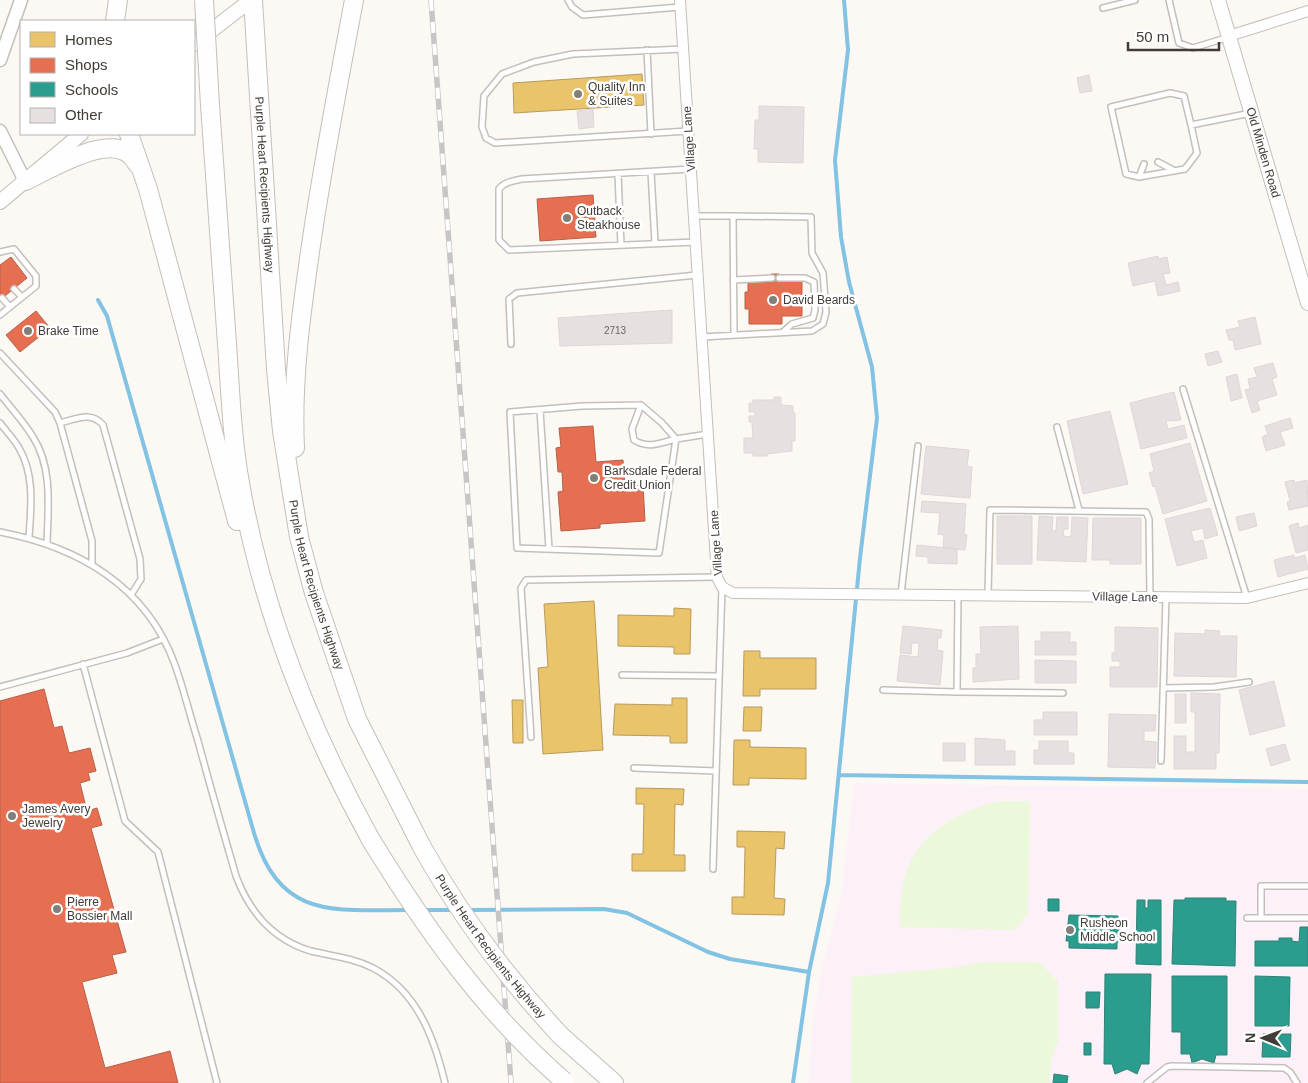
<svg xmlns="http://www.w3.org/2000/svg" width="1308" height="1083" font-family="Helvetica,sans-serif">
	<style>
		.education { fill: #fcf1f8 }
		.green { fill: #ebf8da }
		.homes { fill: #e9c46a; stroke: #b79b5a }
		.shops { fill: #e76f51; stroke: #b56049 }
		.schools { fill: #2a9d8f; stroke: #318074 }
		.lines { fill: none; stroke-linecap: round; stroke-linejoin: round }
		.stream { stroke: #82c2e3; stroke-width: 4 }
		.building { fill: #e6e1e0; stroke: #ddd7d7 }
		.service-casing { stroke: #c3bfba; stroke-width: 8 }
		.minor-casing { stroke: #c3bfba; stroke-width: 12 }
		.tertiary-casing { stroke: #c3bfba; stroke-width: 15 }
		.secondary-casing { stroke: #c3bfba; stroke-width: 16 }
		.motorway-casing { stroke: #c3bfba; stroke-width: 20 }
		.service { stroke: #fffefe; stroke-width: 5 }
		.minor { stroke: #fffefe; stroke-width: 10 }
		.tertiary { stroke: #fffefe; stroke-width: 12 }
		.secondary { stroke: #fffefe; stroke-width: 14 }
		.motorway { stroke: #fffefe; stroke-width: 18 }
		.rail-casing { stroke: #c7c6c5; stroke-width: 5.5 }
		.rail { stroke: #fff; stroke-width: 4; stroke-dasharray: 11; stroke-linecap: butt }
		.motorway-bridge-casing { stroke: #c3bfba; stroke-width: 20; stroke-linecap: butt }
		.motorway-bridge { stroke: #fffefe; stroke-width: 18 }
		.poi-dot { fill: #827e78; stroke: #fff; stroke-width: 2 }
		.labels { text-anchor: middle; stroke-width: 5; stroke-linejoin: round; paint-order: stroke }
		.number-label { font-size: 10px; fill: #6b6660 }
		.poi-label { font-size: 12px; fill: #413c35; stroke: #fff; text-anchor: start }
		.street-label { font-size: 12px; fill: #413c35; stroke: #fff }
	</style>
	<rect width="100%" height="100%" fill="#fcf9f5"/>
	<path class="education" d="M854 783 1308 789V1083H808L813 1020 823 963 841 897Z"/>
	<path class="green" d="M1002 801H1030L1028 915 1013 930 900 927C900 915 900 902 902 889 910 838 955 810 1002 801Z
		M980 962H1039L1058 982V1041L1051 1060 1049 1083H851L852 977 958 967Z"/>
	<path class="homes" d="M642 74 644 105 514 113 513 83Z
		M594 601 603 750 543 754 538 668 548 667 544 604Z
		M674 608 691 609 690 654H674V647L618 646V615L674 616Z
		M744 651H760V658H816V689H760V696H743Z
		M672 698H687V743H670V736L613 735 615 704 672 705Z
		M512 700H523V743H513Z
		M744 707H762L761 731H743Z
		M734 740H750V747L806 748V779L749 778V785H733Z
		M636 788 684 789 683 805 675 804 674 855H685V871H632V854H643L644 804H636Z
		M737 831 785 832 784 849 776 848 774 898 785 899 784 915 732 914V897H744L745 847H737Z"/>
	<path class="shops" d="M593 195 596 237 540 241 537 199Z
		M11 257 27 278 0 300V265Z
		M771 274H779V281H802V316H782V324H749V309H745V292H748V282H772Z
		M36 311 50 328 20 352 6 335Z
		M593 426 596 462 623 460 625 486 643 484 645 521 600 524V528L561 531 558 492 563 491 562 472H558L556 448 561 447 559 428Z
		M44 689 54 728 62 726 69 753 90 748 96 771 88 773 90 780 80 783 87 811 97 808 102 825 91 828 126 952 112 955 117 973 82 982 105 1068 170 1051 178 1083H0V701Z"/>
	<path class="schools" d="M1185 898H1226V901H1236L1235 966 1172 964 1174 900H1185Z
		M1048 899H1059V911H1048Z
		M1137 900H1145V908H1148V900H1161V965L1136 964Z
		M1069 915 1118 916 1119 942H1117V949L1069 948V941H1066Z
		M1300 927H1308V966H1255V941H1279V938H1292V941L1299 942Z
		M1105 974H1151L1149 1064H1141L1137 1074 1127 1069 1115 1074 1112 1064H1104Z
		M1172 976H1227V1055H1216L1214 1063 1202 1059 1192 1063 1190 1054H1181V1032H1172Z
		M1255 976 1290 977 1289 1026H1255Z
		M1086 992H1100L1099 1008H1086Z
		M1263 1034H1291L1290 1057H1262Z
		M1084 1043H1091V1055H1084Z
		M1054 1074 1068 1076 1067 1083H1053Z"/>
	<g class="lines">
		<path class="stream" d="M98 300 107 316 254 833C280 920 333 910 409 910
			M839 775 1308 782
			M423 910H454
			M468 910 604 909 627 913 708 952 730 959 809 972
			M793 1083 809 972 828 883 860 558 877 418 872 367 849 282 841 237 835 160 848 50 844 0"/>
	</g>
	<path class="building" d="M1089 75 1092 91 1080 93 1077 78Z
		M759 106 804 107 803 163 758 162V149H754L755 120H759Z
		M593 109 594 127 579 129 577 111Z
		M1158 256 1159 259 1167 257 1170 273 1163 274 1166 285 1178 282 1180 291 1158 296 1155 281 1133 286 1128 263Z
		M672 310V343L560 346 558 318Z
		M1255 317 1261 344 1235 350 1233 340H1229L1226 330 1240 327 1238 321Z
		M1218 351 1222 362 1208 366 1205 354Z
		M1273 363 1277 377 1272 379 1277 395 1257 401 1260 410 1252 413 1245 390 1250 389 1248 379 1257 377 1254 368Z
		M1237 374 1242 398 1231 401 1226 377Z
		M1174 392 1181 420 1166 421 1168 429 1184 425 1187 438 1141 449 1130 403Z
		M774 397H781V405L793 406V413H795V441H792V451L767 454V456H753V453H744V438H753L752 422H749V416H755V412H749V403H753V400H774Z
		M1110 411 1128 484 1083 494 1067 421Z
		M1290 418 1293 428 1280 432 1285 445 1266 451 1262 437 1268 434 1265 426Z
		M1190 443 1207 501 1163 514 1155 486 1153 487 1149 473 1154 471 1150 454Z
		M926 446 969 450 967 466 972 467 970 498 921 494Z
		M1294 480 1295 483 1307 480 1308 506 1289 510 1287 502 1290 501 1285 482Z
		M922 501 966 504 964 534 967 535 965 550 943 548 944 535 938 534 940 513 921 512Z
		M1210 508 1218 535 1205 539 1203 528 1191 531 1194 542 1203 540 1207 558 1177 566 1165 519Z
		M1254 513 1257 526 1239 531 1236 517Z
		M997 516H1032V564H997Z
		M1039 516 1053 517 1052 530 1056 531 1057 517H1068V529H1064L1063 536 1071 537 1072 517 1088 518 1086 562 1037 560Z
		M1093 518H1141V564H1110V560H1092Z
		M1298 523 1299 528 1308 525V550L1296 553 1289 526Z
		M917 545 957 549V564L928 563V557L916 556Z
		M1294 555V558L1305 555 1308 569 1278 577 1274 560Z
		M903 626 942 630 941 638H938L937 650 943 651 940 685 897 681 900 655 918 657 919 643H912L911 654 900 653Z
		M1018 626 1019 679 973 682V668H976V654H981L980 627Z
		M1115 627 1158 628 1157 687H1110V667H1120V661H1112V653H1115Z
		M1205 630 1220 631 1219 636H1237L1236 677 1174 676 1175 633 1205 634Z
		M1041 632H1070V642H1076V655H1035V641H1041Z
		M1035 660 1076 661V683H1035Z
		M1274 681 1285 726 1250 735 1239 690Z
		M1191 693 1220 694 1219 753H1216V769H1174V736H1186V752H1195V712H1191Z
		M1175 694H1186V723H1175Z
		M1043 712H1077V735H1034V720H1043Z
		M1109 714 1156 715 1155 731H1144V741L1156 742 1155 768 1108 767Z
		M975 738 1005 740V751H1015V765H975Z
		M1039 741H1068V753H1074V764H1034V750H1039Z
		M943 743H965V761H943Z
		M1285 744 1290 760 1271 766 1266 749Z"/>
	<g class="lines">
		<defs>
			<path id="service" d="M568 0 572 7 583 15 680 7
				M1169 0 1179 43 1193 48 1229 37
				M1103 8 1135 0
				M683 49 573 54 534 62 502 74 484 96 482 127 486 138 495 143 688 131
				M647 50 651 134
				M1191 125 1197 153 1185 169 1139 177 1126 174 1111 107 1170 93 1184 96 1191 125 1251 113
				M1158 162 1175 171
				M691 169 522 179C513 181 504 182 499 189V240L509 250 696 242
				M651 172 655 243
				M618 174 621 245
				M1139 177 1144 164
				M695 216H733
				M0 252 14 249 36 276V286L0 315
				M779 278H805L814 282 815 310 813 318 792 324 783 332
				M733 280 772 278
				M14 289 22 297
				M2 298 10 307
				M702 337 812 331 823 324 826 312 823 273 812 253 811 217 733 216 734 335
				M511 344 509 299 517 293 697 275
				M0 353 55 412 60 423 92 541V565
				M1183 389 1247 598
				M0 394C11 408 24 422 33 437 53 468 48 508 47 543
				M641 405 632 429 634 440C648 449 660 443 676 439L662 423 641 405 582 406 510 412 517 548 659 553 676 439 708 434
				M540 410 549 549
				M0 423C6 431 14 439 19 448 35 475 31 508 29 537
				M60 423C76 419 91 411 103 425L140 559 141 579 131 595
				M1057 427 1079 510
				M0 532C78 547 147 586 175 665 184 690 190 716 198 741 210 786 223 831 236 876 249 911 273 940 311 951 332 956 353 958 373 968 417 991 434 1037 445 1083
				M901 594 918 446
				M988 595 990 510 1146 512 1149 519 1150 598
				M83 664 125 821 158 852 217 1083
				M622 675 719 676
				M0 687 127 653 163 639
				M1164 688 1214 687 1249 682
				M883 690 957 692 958 596
				M957 692 1063 693
				M531 737 521 588 526 580 717 577
				M1161 761 1166 598
				M634 768 716 771
				M713 869 722 587
				M1247 918H1308
				M1261 918V886H1308
				M1147 1083 1167 1067 1172 1066 1284 1068 1290 1072 1297 1083"/>
			<path id="minor" d="M680 0 717 577 722 587 733 593 1247 598 1308 583
				M1229 36 1308 11"/>
			<path id="tertiary" d="M0 60 21 0
				M0 131 25 181"/>
			<g id="secondary">
				<path id="s1" d="M1218 0 1308 303"/>
				<path d="M194 44 251 0"/>
				<path d="M0 202 81 134"/>
			</g>
			<g id="motorway">
				<path id="s2" d="M253 0 276 369 282 431 299 537 314 593 357 719 422 847"/>
				<path d="M115 21 118 0"/>
				<path d="M210 105C216 180 221 255 226 330 230 381 231 432 240 483 262 609 309 728 371 840"/>
				<path d="M129 134 148 189 237 521"/>
				<path d="M25 181C52 169 119 125 137 164"/>
				<path d="M295 448C292 384 300 322 309 259 321 172 338 86 354 0"/>
				<path d="M561 1036 614 1083"/>
			</g>
		</defs>
		<use href="#service" class="service-casing"/>
		<use href="#minor" class="minor-casing"/>
		<use href="#tertiary" class="tertiary-casing"/>
		<use href="#secondary" class="secondary-casing"/>
		<use href="#motorway" class="motorway-casing"/>
		<use href="#service" class="service"/>
		<use href="#minor" class="minor"/>
		<use href="#tertiary" class="tertiary"/>
		<use href="#secondary" class="secondary"/>
		<use href="#motorway" class="motorway"/>
		<defs>
			<path id="rail" d="M431 0 511 1083"/>
		</defs>
		<use href="#rail" class="rail-casing"/>
		<use href="#rail" class="rail"/>
		<defs>
			<g id="motorway-bridge">
				<path d="M204 0 210 105"/>
				<path d="M371 840C425 928 485 1013 564 1081"/>
				<path id="s3" d="M422 847C461 917 507 978 561 1036"/>
			</g>
		</defs>
		<use href="#motorway-bridge" class="motorway-bridge-casing"/>
		<use href="#motorway-bridge" class="motorway-bridge"/>
	</g>
	<g class="poi-dot">
		<circle cx="578" cy="94" r="5"/>
		<circle cx="567" cy="218" r="5"/>
		<circle cx="773" cy="300" r="5"/>
		<circle cx="28" cy="331" r="5"/>
		<circle cx="594" cy="478" r="5"/>
		<circle cx="12" cy="816" r="5"/>
		<circle cx="57" cy="909" r="5"/>
		<circle cx="1070" cy="930" r="5"/>
	</g>
	<g class="labels">
		<g class="number-label">
			<text x="615" y="334">2713</text>
		</g>
		<g class="poi-label">
			<text x="588" y="91">Quality Inn<tspan x="588" dy="14">&amp; Suites</tspan></text>
			<text x="577" y="215">Outback<tspan x="577" dy="14">Steakhouse</tspan></text>
			<text x="783" y="304">David Beards</text>
			<text x="38" y="335">Brake Time</text>
			<text x="604" y="475">Barksdale Federal<tspan x="604" dy="14">Credit Union</tspan></text>
			<text x="22" y="813">James Avery<tspan x="22" dy="14">Jewelry</tspan></text>
			<text x="67" y="906">Pierre<tspan x="67" dy="14">Bossier Mall</tspan></text>
			<text x="1080" y="927">Rusheon<tspan x="1080" dy="14">Middle School</tspan></text>
		</g>
		<g class="street-label">
			<text transform="translate(689 139) rotate(-94)" y="4">Village Lane</text>
			<text dy="4" stroke="none"><textPath href="#s1" startOffset="159">Old Minden Road</textPath></text>
			<text dy="4" stroke="none"><textPath href="#s2" startOffset="185">Purple Heart Recipients Highway</textPath></text>
			<text transform="translate(716 543) rotate(-94)" y="4">Village Lane</text>
			<text dy="4" stroke="none"><textPath href="#s2" startOffset="590">Purple Heart Recipients Highway</textPath></text>
			<text transform="translate(1125 597) rotate(1)" y="4">Village Lane</text>
			<text dy="4" stroke="none"><textPath href="#s3" startOffset="121">Purple Heart Recipients Highway</textPath></text>
		</g>
	</g>
	<rect x="20" y="20" width="175" height="115" fill="#ffffff" stroke="#b3b1ae"/>
	<rect x="30" y="32" width="25" height="15" fill="#e9c46a" stroke="#b3b1ae"/>
	<text x="65" y="45" font-size="15" fill="#413c35">Homes</text>
	<rect x="30" y="58" width="25" height="15" fill="#e76f51" stroke="#b3b1ae"/>
	<text x="65" y="70" font-size="15" fill="#413c35">Shops</text>
	<rect x="30" y="82" width="25" height="15" fill="#2a9d8f" stroke="#b3b1ae"/>
	<text x="65" y="95" font-size="15" fill="#413c35">Schools</text>
	<rect x="30" y="108" width="25" height="15" fill="#e6e1e0" stroke="#b3b1ae"/>
	<text x="65" y="120" font-size="15" fill="#413c35">Other</text>
	<g transform="translate(1263 1038) rotate(271)" stroke="#ffffff" stroke-width="4" paint-order="stroke">
	<path d="M0-4L9 19L0 12L-9 19Z" fill="#413c35"/>
	<text y="-8" font-size="14" font-weight="bold" text-anchor="middle" fill="#413c35">N</text>
	</g>
	<path d="M1128 42v8h91v-8" fill="none" stroke="#413c35" stroke-width="2.5"/>
	<text x="1136" y="42" font-size="15" fill="#413c35" stroke="#ffffff" stroke-width="4" paint-order="stroke">50 m</text>
</svg>
